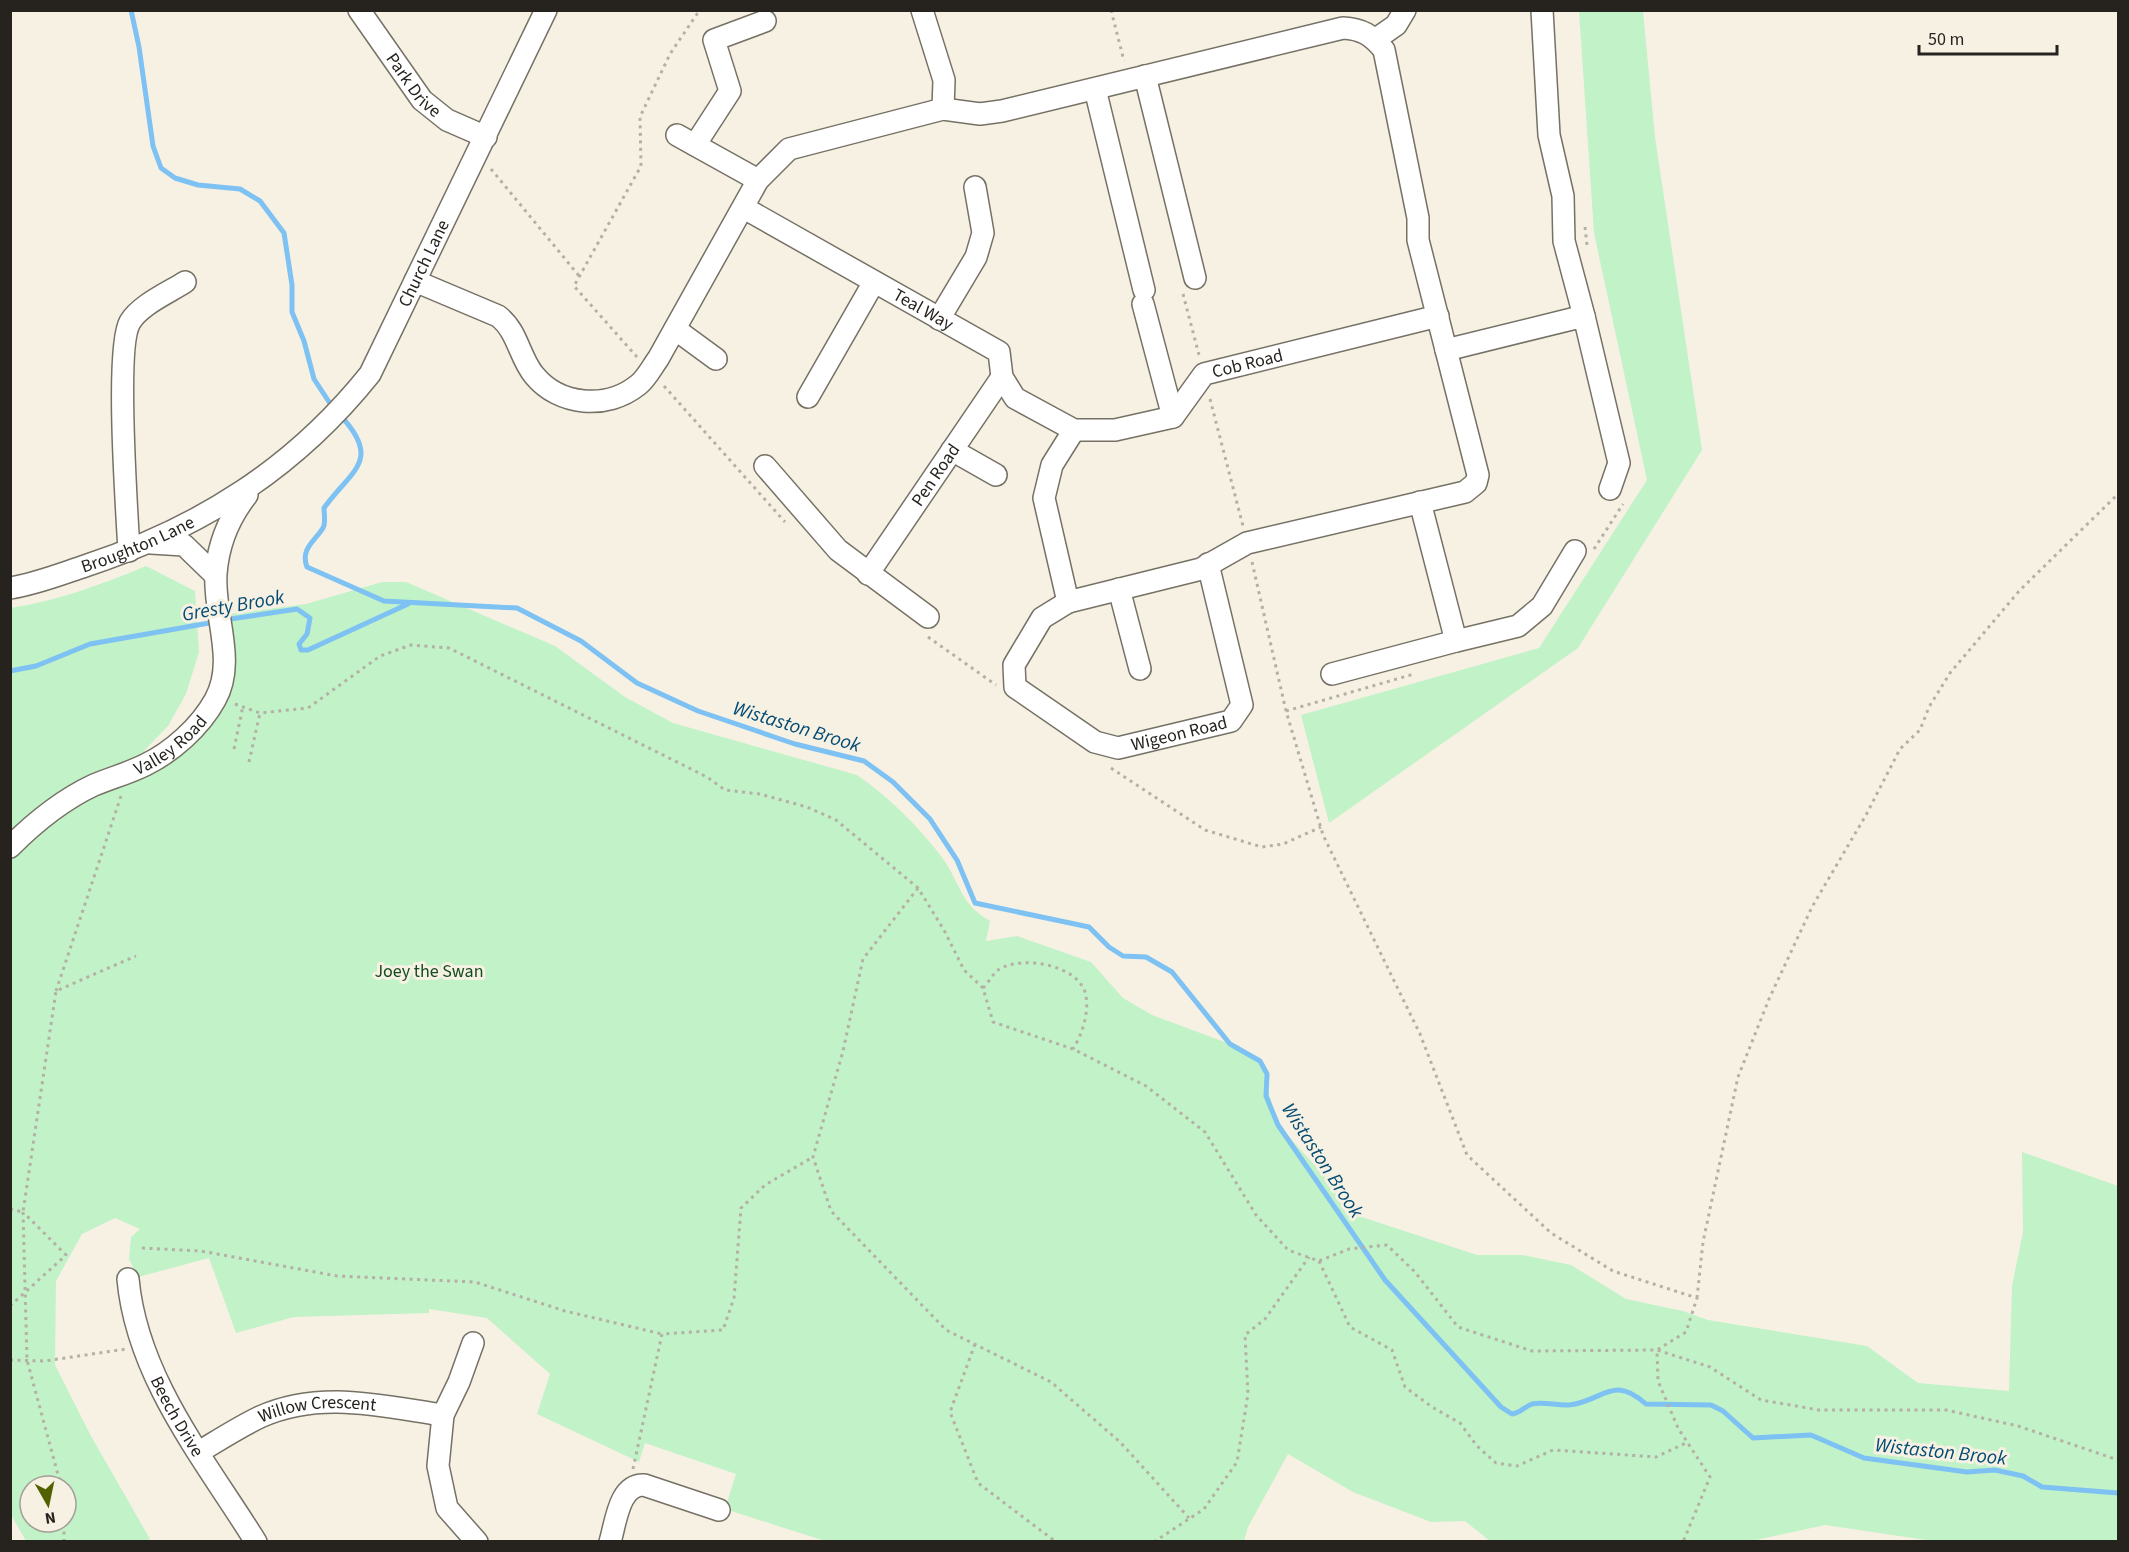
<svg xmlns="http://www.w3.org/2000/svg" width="2129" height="1552" font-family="'Source Sans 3',sans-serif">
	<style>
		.green { fill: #c2f2c7; fill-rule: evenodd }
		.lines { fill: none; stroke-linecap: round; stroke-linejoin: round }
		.stream { stroke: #7ec1f3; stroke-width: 5 }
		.minor-casing { stroke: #767165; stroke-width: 24 }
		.path { stroke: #b5b0a6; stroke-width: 3; stroke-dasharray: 3 4.5; stroke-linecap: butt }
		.minor { stroke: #fff; stroke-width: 21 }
		.labels { text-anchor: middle; stroke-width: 6; stroke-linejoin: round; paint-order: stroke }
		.street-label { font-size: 18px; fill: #26231f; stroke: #f7f1e4 }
		.park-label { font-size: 18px; fill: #134c20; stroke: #f7f1e4 }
		.water-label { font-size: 20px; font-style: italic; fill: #034b73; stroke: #f7f1e4 }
	</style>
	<rect width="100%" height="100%" fill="#f7f1e4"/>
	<path class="green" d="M1579 11H1643L1655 137 1702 450 1578 648 1329 823 1301 715 1539 648 1647 480 1594 233Z
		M146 566 195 591 199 652 186 694 168 726 138 757 129 771 216 699 228 614 306 604 382 582H406L555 646 625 697 673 723 857 775C888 796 918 826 941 856 961 883 959 903 990 921L986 941 1017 936 1091 962 1123 998 1152 1015 1230 1044 1260 1061 1278 1125 1362 1217 1477 1255H1523L1571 1265 1626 1299 1683 1311 1708 1320 1867 1346 1918 1383 2009 1391 2012 1286 2023 1232 2022 1152 2118 1186V1541H1933L1825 1525 1747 1542 1490 1541 1465 1521 1431 1522 1353 1492 1288 1454 1248 1527 1244 1541H825L725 1509 736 1474 645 1443 639 1462 537 1414 550 1374 487 1318 429 1309V1313L294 1317 236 1333 209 1258 138 1277 129 1259 131 1237 140 1229 115 1218 82 1234 56 1281 55 1365 91 1436 150 1539 144 1542 26 1541 10 1513V608C57 601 103 584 146 566ZM30 1486H66V1522H30Z"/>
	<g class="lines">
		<path class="stream" d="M131 10 139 47 153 146 161 168 175 178 198 185 240 189 260 201 284 233 292 285V312L304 341 314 379 333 408
			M340 415C383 461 351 470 324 508 324 514 326 523 323 528 315 541 300 549 307 567L384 601 517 608 581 641 637 683 698 711 795 744 864 761 893 782 930 819 957 860 975 903 1089 927 1109 947 1123 956 1146 957 1172 972 1230 1044 1260 1061 1267 1074 1266 1096 1278 1125 1385 1280 1501 1407 1512 1414C1520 1413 1524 1407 1532 1404 1544 1401 1557 1406 1569 1405 1604 1401 1612 1374 1646 1404L1711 1405 1723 1411 1753 1438 1811 1435 1864 1458 1967 1472 1995 1470 2023 1476 2042 1487 2118 1493
			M224 620 297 609 310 618 307 634 299 644 301 650H308L408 604
			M10 671 36 666 90 644 215 622"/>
		<defs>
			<g id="minor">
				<path id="s1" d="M359 10 422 100 447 120 486 137"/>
				<path d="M922 10 944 80 943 109"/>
				<path d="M1542 10 1549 135 1563 196 1564 241 1584 316"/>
				<path d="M1376 39 1396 25 1405 10"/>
				<path d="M1145 76 1195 278"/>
				<path d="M1095 89 1144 290"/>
				<path d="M677 135 758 180"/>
				<path d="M695 145 730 91 714 40 765 21"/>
				<path id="s2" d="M744 208 999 352 1002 377 1015 398 1074 430H1115L1173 417 1204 374 1438 316"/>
				<path d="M415 281 498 316C518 331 519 357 534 375 559 406 607 410 638 385 646 379 652 367 658 359L758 180 789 149 943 109 980 114 1002 111 1343 28C1362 29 1372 35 1384 50L1418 218V240L1478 475 1476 483 1465 492 1247 543 1201 569 1068 602 1044 498 1052 465 1074 430"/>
				<path d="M1143 304 1173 417"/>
				<path d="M939 319 976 257 983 233 975 187"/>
				<path d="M675 329 716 359"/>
				<path d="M1446 350 1584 316 1619 463 1610 489"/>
				<path d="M808 397 874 282"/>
				<path d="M952 450 996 475"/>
				<path d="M765 466 838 550 928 617"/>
				<path d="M151 543 184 545 215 575"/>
				<path d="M129 551C127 513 115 347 130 322 140 305 168 293 185 282"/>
				<path id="s3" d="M868 574 1002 377"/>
				<path id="s4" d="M10 588C36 584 61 574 85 566 200 528 294 469 370 374L546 10"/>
				<path d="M1119 589 1140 669"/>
				<path id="s5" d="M1068 602 1042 618 1014 665 1015 687 1095 742 1118 748 1231 721 1242 705 1208 564"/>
				<path d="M1456 641 1518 626 1542 606 1575 551"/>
				<path d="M1332 674 1456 641 1420 502"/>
				<path id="s6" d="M10 847C35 822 62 800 94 785 111 778 129 773 145 765 172 752 200 727 215 700 237 661 213 615 216 574 218 545 229 518 247 495"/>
				<path id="s7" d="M128 1279C137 1378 205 1460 256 1542"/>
				<path d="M473 1343 459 1382 443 1415 438 1466 447 1508 477 1542"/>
				<path id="s8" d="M199 1452C219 1440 239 1427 260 1417 320 1390 381 1406 443 1415"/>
				<path d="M610 1542C616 1522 619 1484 644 1485L719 1510"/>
			</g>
		</defs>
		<use href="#minor" class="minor-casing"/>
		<path class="path" d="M1111 10 1124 61
			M491 169 580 277
			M1585 227 1587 245
			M1183 294 1199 355
			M637 357 574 286 641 166 640 117 670 54 697 14 703 10
			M664 386 785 522
			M1210 399 1243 526
			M1594 549 1623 504
			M1252 562 1286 711 1323 835 1420 1034 1467 1155 1551 1233 1613 1271 1697 1298 1686 1332 1657 1350 1658 1381 1678 1428 1710 1477 1683 1542
			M928 637 996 685
			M235 704 260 713 308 708 380 656 411 645 449 648 707 777 725 790 760 794 807 807 836 820 918 888 944 930 964 970 983 988 993 1022 1073 1049 1146 1086 1205 1132 1256 1215 1288 1250 1319 1261 1349 1249 1387 1245 1415 1272 1458 1327 1532 1351 1657 1350 1710 1367 1761 1400 1819 1410H1946L2018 1426 2118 1460
			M1286 711 1414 674
			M234 749 243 706
			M249 762 260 713
			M1111 768 1205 830 1262 847 1283 844 1321 827
			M918 888 863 959 843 1051 813 1157 831 1211 946 1330 1051 1382 1120 1442 1189 1518
			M983 988C988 983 993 974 998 970 1021 954 1081 965 1086 996 1089 1013 1082 1035 1073 1049
			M56 991 121 796
			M10 1209 23 1212 56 991 136 956
			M23 1212 27 1360 61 1486
			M142 1248 201 1251 337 1276 475 1282 565 1311 662 1334
			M1319 1261 1350 1327 1392 1350 1405 1387 1432 1407 1460 1423 1477 1446 1496 1463 1517 1466 1553 1450 1656 1457 1688 1442
			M1697 1298 1703 1242 1738 1077 1769 999 1812 907 1866 815 1900 749 1920 730 1929 707 1950 673 2020 590 2118 494
			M10 1306 66 1255 24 1213
			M975 1344 950 1412 978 1483 1056 1542
			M10 1360 45 1361 126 1349
			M633 1469 662 1334 723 1330 734 1298 741 1208 765 1185 813 1157
			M64 1542V1522
			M1154 1542 1204 1509 1237 1462 1248 1394 1245 1335 1265 1319 1309 1257"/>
		<use href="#minor" class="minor"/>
	</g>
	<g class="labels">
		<g class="street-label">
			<text dy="6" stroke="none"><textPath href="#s1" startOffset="93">Park Drive</textPath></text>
			<text dy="6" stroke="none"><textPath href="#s4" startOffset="550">Church Lane</textPath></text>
			<text dy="6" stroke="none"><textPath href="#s2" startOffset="206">Teal Way</textPath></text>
			<text dy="6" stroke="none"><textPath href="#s2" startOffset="608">Cob Road</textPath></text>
			<text dy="6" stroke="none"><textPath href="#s3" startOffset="120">Pen Road</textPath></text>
			<text dy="6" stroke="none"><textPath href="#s4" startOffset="135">Broughton Lane</textPath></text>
			<text dy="6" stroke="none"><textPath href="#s5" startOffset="291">Wigeon Road</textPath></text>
			<text dy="6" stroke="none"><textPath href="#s6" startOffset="192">Valley Road</textPath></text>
			<text dy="6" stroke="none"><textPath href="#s8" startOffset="129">Willow Crescent</textPath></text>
			<text dy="6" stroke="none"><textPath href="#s7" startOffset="147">Beech Drive</textPath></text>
		</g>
		<g class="park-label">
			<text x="429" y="977">Joey the Swan</text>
		</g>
		<g class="water-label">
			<text transform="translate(233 605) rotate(-10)" y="7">Gresty Brook</text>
			<text transform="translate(797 726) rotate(17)" y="7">Wistaston Brook</text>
			<text transform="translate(1323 1160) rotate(57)" y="7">Wistaston Brook</text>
			<text transform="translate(1941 1451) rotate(6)" y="7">Wistaston Brook</text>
		</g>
	</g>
	<rect width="2129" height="1552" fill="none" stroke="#26231f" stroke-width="24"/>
	<g transform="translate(48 1504) rotate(171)"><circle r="28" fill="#f7f1e4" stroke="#a39f95" stroke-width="1.5"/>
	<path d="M0-4.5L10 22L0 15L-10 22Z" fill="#526000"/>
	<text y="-9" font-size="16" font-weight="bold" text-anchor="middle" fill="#26231f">N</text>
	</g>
	<path d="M1919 45v9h138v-9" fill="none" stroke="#26231f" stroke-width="3"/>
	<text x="1928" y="45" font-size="18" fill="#26231f" stroke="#f7f1e4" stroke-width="4.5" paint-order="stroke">50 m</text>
</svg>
